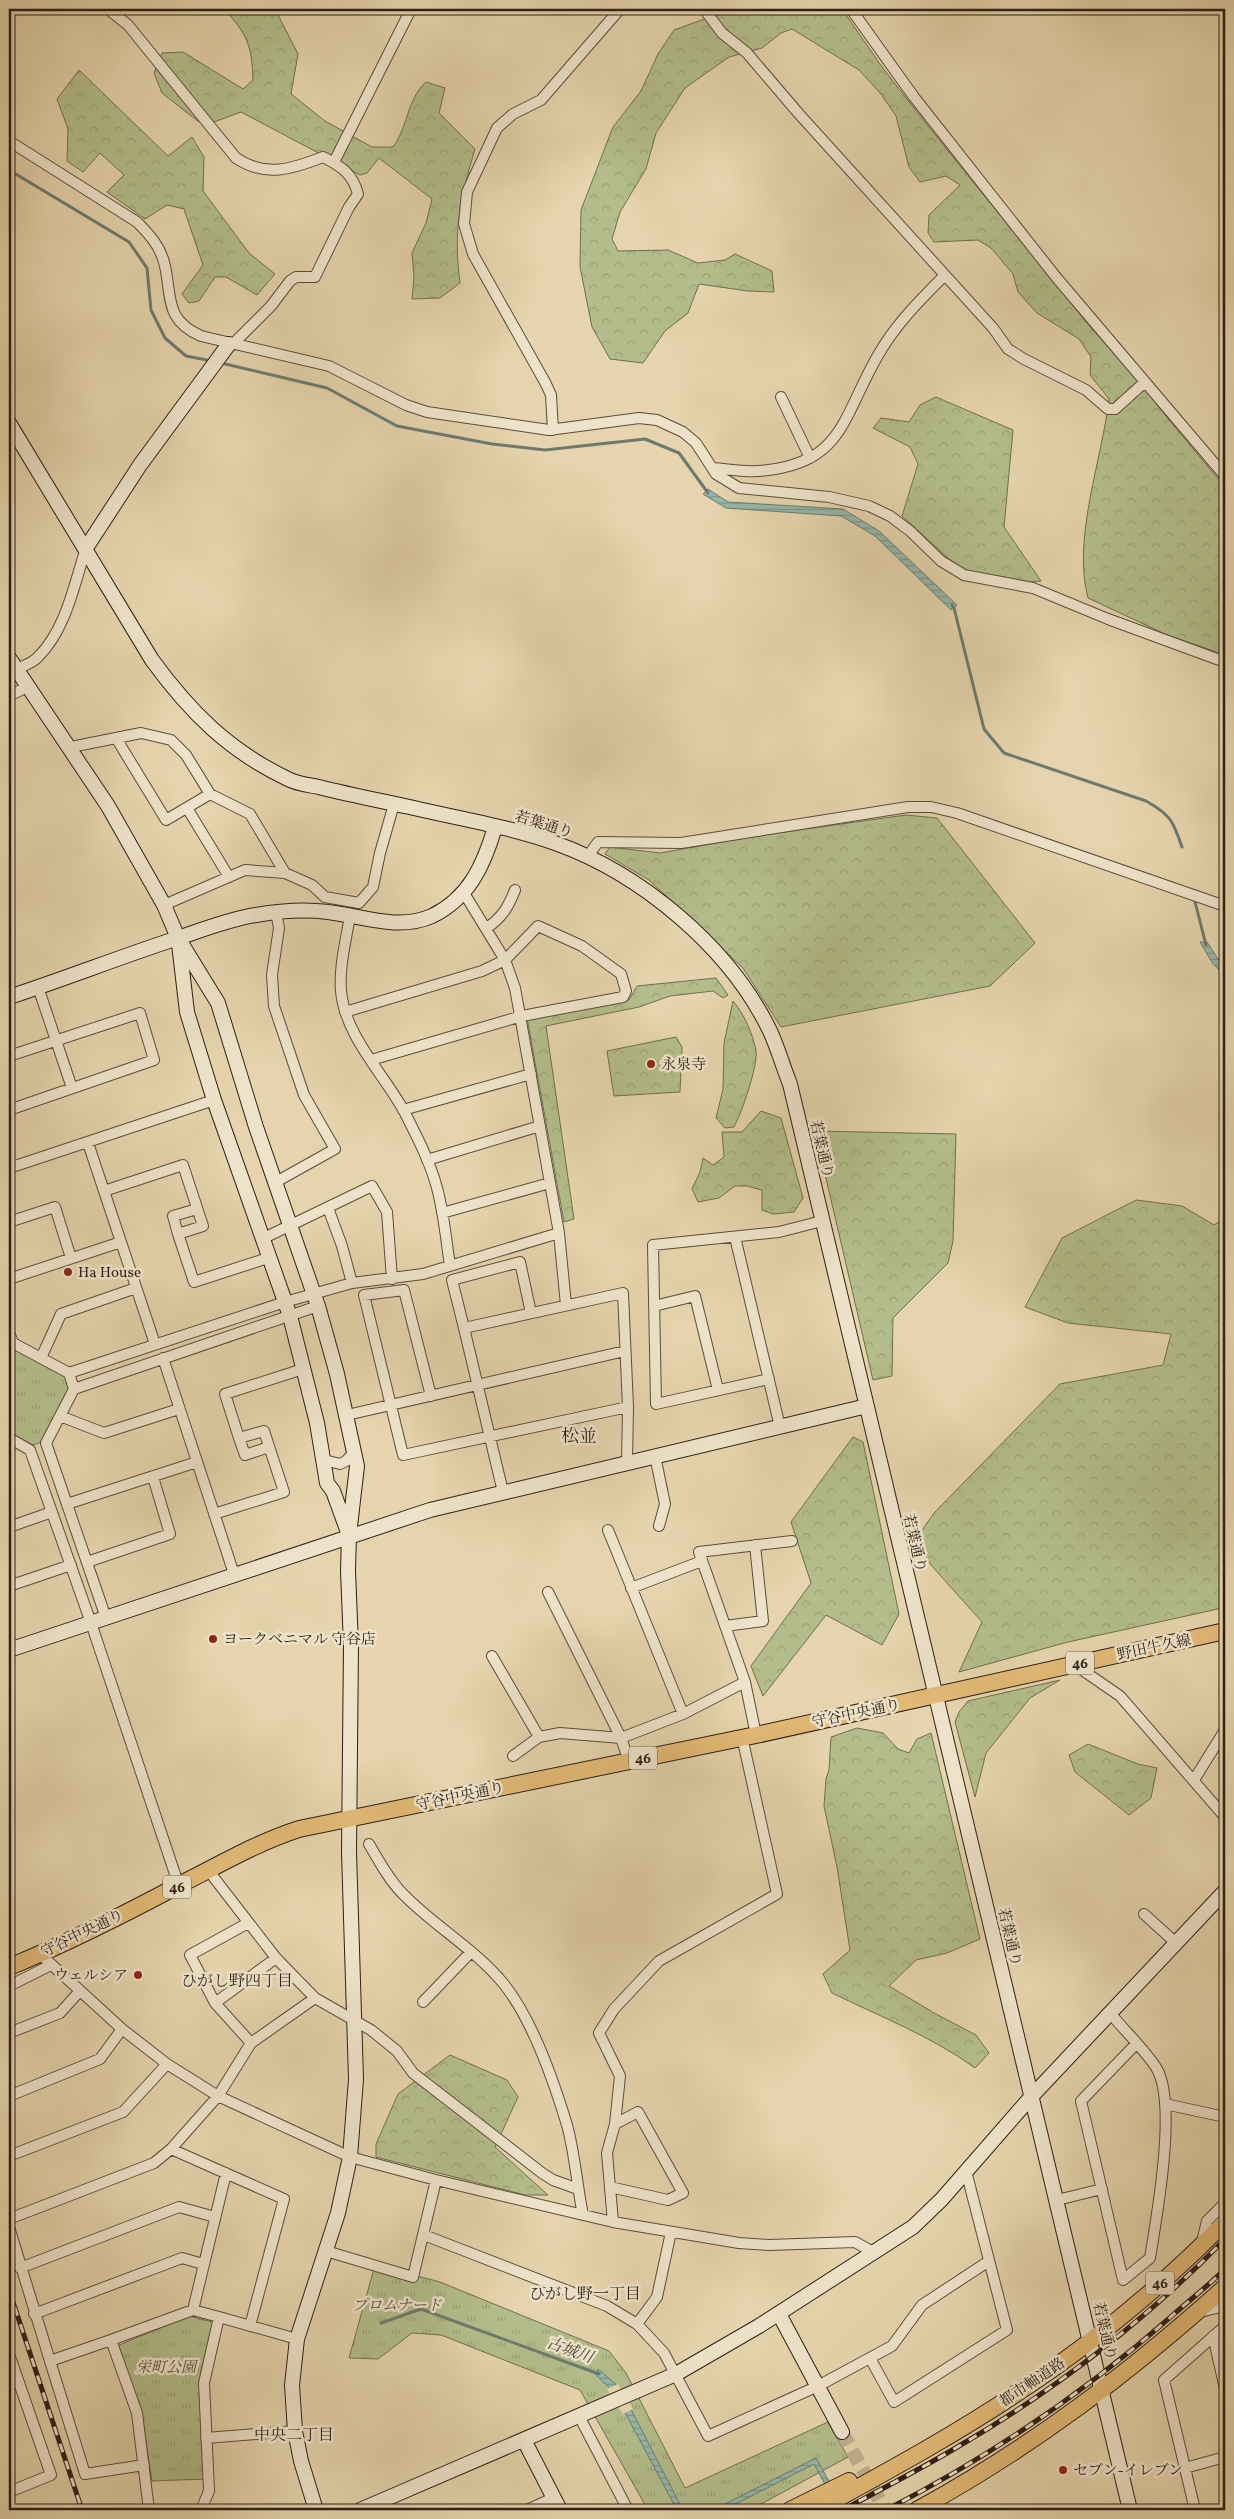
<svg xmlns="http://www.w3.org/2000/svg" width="1234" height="2519" font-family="Vollkorn,'Noto Serif JP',serif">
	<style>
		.forest { fill: url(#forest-crowns); stroke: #706e50 }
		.park { fill: url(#park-tufts); stroke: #706e50 }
		.water { fill: url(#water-rules); stroke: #6c7b6e }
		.pier { fill: #e5d4ad }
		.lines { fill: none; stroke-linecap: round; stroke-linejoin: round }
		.stream { stroke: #6c7b6e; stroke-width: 3 }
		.secondary-tunnel { stroke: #c0b08f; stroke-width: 14; stroke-dasharray: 14 7; stroke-linecap: butt }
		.street-casing { stroke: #5b4c3b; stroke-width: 12 }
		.secondary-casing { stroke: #2d1f15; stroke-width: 16 }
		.primary-casing { stroke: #2d1f15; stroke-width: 18 }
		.street { stroke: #eee3ca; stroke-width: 10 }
		.secondary { stroke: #eee3ca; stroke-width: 14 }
		.primary { stroke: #e2ba76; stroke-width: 16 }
		.rail-casing { stroke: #2d1f15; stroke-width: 5 }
		.rail { stroke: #eee3ca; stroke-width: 3; stroke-dasharray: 9; stroke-linecap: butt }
		.poi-dot { fill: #8f2418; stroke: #eee3ca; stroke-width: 2 }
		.labels { text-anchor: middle; stroke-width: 5; stroke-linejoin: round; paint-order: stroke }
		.shield { fill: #eee3ca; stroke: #675a4b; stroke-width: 1 }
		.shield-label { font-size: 14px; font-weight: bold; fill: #2d1f15 }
		.street-label { font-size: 15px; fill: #2d1f15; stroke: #eee3ca }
		.poi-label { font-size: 15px; fill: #2d1f15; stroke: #eee3ca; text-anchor: start }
		.park-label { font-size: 15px; font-style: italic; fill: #554e38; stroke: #eee3ca }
		.neighbourhood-label { font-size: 16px; fill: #2d1f15; stroke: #eee3ca }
		.water-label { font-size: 16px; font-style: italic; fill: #4c4d42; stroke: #eee3ca }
		.quarter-label { font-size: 18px; fill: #2d1f15; stroke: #eee3ca }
	</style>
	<defs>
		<pattern id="forest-crowns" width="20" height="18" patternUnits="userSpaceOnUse" patternTransform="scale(1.25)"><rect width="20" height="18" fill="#b3bd8b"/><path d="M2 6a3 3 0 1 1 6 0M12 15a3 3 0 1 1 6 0" fill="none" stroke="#9aa277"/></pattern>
		<pattern id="park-tufts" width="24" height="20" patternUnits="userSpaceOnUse" patternTransform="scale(1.25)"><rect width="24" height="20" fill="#b3bd8b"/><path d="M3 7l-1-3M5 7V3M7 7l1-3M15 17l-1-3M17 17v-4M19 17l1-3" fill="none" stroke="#9aa277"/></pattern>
		<pattern id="water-rules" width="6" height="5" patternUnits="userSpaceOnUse" patternTransform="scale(1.25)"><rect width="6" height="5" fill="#96b8aa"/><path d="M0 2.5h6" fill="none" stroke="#7b9589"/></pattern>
	</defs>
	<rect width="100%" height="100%" fill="#e5d4ad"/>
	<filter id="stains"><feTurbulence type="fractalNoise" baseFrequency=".004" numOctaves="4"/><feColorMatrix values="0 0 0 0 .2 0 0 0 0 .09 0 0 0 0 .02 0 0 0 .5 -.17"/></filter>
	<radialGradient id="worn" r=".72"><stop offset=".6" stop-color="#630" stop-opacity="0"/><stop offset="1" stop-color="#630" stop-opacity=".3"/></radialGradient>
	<path class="forest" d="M224 9H275L298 54 291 94 325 121 372 147H393C408 127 407 99 426 82L445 88 439 113 475 149C460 200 453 229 460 283L440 298 412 299 414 277 412 253 426 223 432 199 379 158 367 173 360 175 241 112 214 122H199L162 93 154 73 162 53 183 52 243 89 253 80C252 45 247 34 224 9Z
		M732 9H842L882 67 924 121 1091 328 1134 375 1169 420 1225 487V655L1165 634 1088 598C1072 539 1102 460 1109 399L1090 375 1091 357 1079 339 1037 313 1018 292 1013 274 991 248 978 240 934 242 928 233 929 215 960 185 946 176 920 182 909 167 896 116 881 94 859 70 792 29 781 33 762 48 729 57 685 88 656 133 646 169 620 212 612 239 618 251 668 250 698 263 725 260 735 254 772 271 774 292 748 291 699 284 688 313 665 331 643 363 610 359 592 327 580 267 581 210 613 127 641 91 658 54 674 30Z
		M79 70 168 156 192 137 204 157 203 191 249 253 275 274 257 295 226 277H215L199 301 189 303 182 294 203 265 184 209 167 205 145 219 107 192 124 175 100 153 83 172 67 161 68 129 57 99Z
		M936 397 1013 430 1004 527 1041 581 1030 582 960 569 902 516 918 464 910 447 873 428 881 418 909 422 920 405Z
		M906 815 937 818 1035 943 990 986 781 1027 743 968 649 880 605 854 610 847 660 853 756 836Z
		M716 978 728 995 723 998 713 991 670 996 639 1007 546 1026 574 1219 564 1222 527 1018 629 1000 637 986Z
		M733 1001C744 1014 753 1034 756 1051 758 1066 742 1112 734 1127L725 1128 716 1118 723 1089 724 1043Z
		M676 1037 682 1047 680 1092 614 1096 607 1051Z
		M761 1111 781 1118 803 1198 794 1212 773 1214 762 1210V1190L747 1186H735L719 1198 698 1202 692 1189 700 1172 703 1158 713 1165 724 1157 722 1132H742Z
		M815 1131 956 1134 953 1241 948 1263 893 1318 892 1376 873 1380Z
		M1136 1200 1182 1206 1214 1225 1225 1218V1599L1218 1609 1068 1642 959 1672 982 1622 931 1565 918 1545 921 1532 934 1513 1060 1384 1163 1365 1171 1334 1068 1323 1025 1307 1062 1238Z
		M853 1437 863 1442 899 1614 882 1645 826 1615 763 1696 751 1666 811 1583 791 1522Z
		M1060 1680 1030 1698 986 1753 975 1797 955 1722 959 1712 968 1701Z
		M857 1728 883 1733 898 1749 909 1753 917 1739 931 1733 980 1939 947 1953 916 1960 889 1986 936 2014 976 2035 989 2053 975 2068C931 2036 881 2017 832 1993L823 1974 850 1950 837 1867 824 1806 826 1779 829 1770 831 1737Z
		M1088 1744 1138 1764 1157 1768 1151 1798 1129 1815 1075 1772 1069 1755Z
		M450 2055 507 2080 518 2097 495 2147 548 2195H525L376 2157V2144L398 2094Z"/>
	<path class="park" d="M12 1348 66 1376 70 1389 42 1442 33 1445 9 1433V1349Z
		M375 2265 440 2282 609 2351 626 2373 685 2488 828 2422 848 2457 750 2510H648L580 2390 441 2335 412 2333 378 2359 349 2358Z
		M189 2316 216 2323 202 2384 206 2479 152 2481 141 2410 117 2346Z"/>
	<path class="water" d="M708 489 728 502 843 509 879 531 957 605 951 610 875 536 841 516 726 508 703 494Z
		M1200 942H1207L1218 959 1225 966V976L1213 964Z
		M598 2369 620 2388 683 2510H677L614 2392 596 2375Z
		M816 2458 845 2510H839L814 2464 724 2510H713Z"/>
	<path class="pier" d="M618 2384 633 2409 623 2414 607 2389Z"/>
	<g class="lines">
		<path class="stream" d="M9 170 129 242 147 268 151 310 165 338 186 356 212 361
			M221 363 327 388 397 426 492 444 545 450 645 439 679 453 708 493
			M952 605 954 608 984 729 1004 753 1146 801C1171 815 1173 821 1182 847
			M1194 898 1206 945
			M381 2323 421 2309 599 2374"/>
		<path class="secondary-tunnel" d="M842 2432 885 2510"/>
		<defs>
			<path id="street" d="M108 9 128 25 236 158C266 178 292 169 323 157 341 166 353 174 358 194L349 207 315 277H296L290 281 271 306 232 345
				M704 9 722 33 747 53 799 114 993 328 1008 349 1024 359 1086 390 1108 409H1115L1145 382
				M851 9 914 97 1056 277 1225 476
				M9 141 137 222C150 235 161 247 165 266 172 299 165 320 201 336L329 366 406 405 427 412 549 430 639 418 657 420 683 432 696 443 716 474 739 488 829 497 869 506 890 516 910 531 941 561 964 575 1033 588 1108 619 1225 662
				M334 162 411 9
				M781 397 810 458
				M553 430 551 395 546 384 473 254 464 224 467 192 497 128 513 114 541 100 620 9
				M713 468C728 469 742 472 758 471 843 465 842 418 877 357 894 326 920 300 945 275
				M17 669C23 666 32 663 37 658 66 630 74 585 86 548
				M9 696 27 687
				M116 738 166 820 210 794
				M71 747 141 733 171 740 186 755 210 794 250 814 285 873
				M187 808 229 877
				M588 856 598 842 681 843 908 807H931L957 813 1225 906
				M464 893 505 960 515 988 559 1233
				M164 905 245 870 285 873 312 885 325 897 359 903 373 887 380 853 394 804
				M350 916C346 940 339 966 341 991 345 1036 383 1073 404 1111 416 1135 430 1161 437 1188 444 1213 446 1240 450 1266
				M487 928C502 917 508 908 515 890
				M38 987 72 1088
				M345 1012 482 971 505 960 538 926 582 946 621 974 626 991 623 997 522 1016 371 1060
				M9 1056 140 1013 154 1060 9 1110
				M403 1110 531 1074
				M88 1143 155 1344
				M427 1160 540 1126
				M9 1168 214 1100
				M274 1183 335 1149 304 1095 274 1006 272 975 279 928 276 912
				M104 1191 183 1165 203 1226 178 1234 194 1282 271 1257
				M328 1208 342 1246 352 1283
				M442 1213 550 1183
				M9 1222 55 1207 71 1258
				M178 1234 173 1216 197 1209
				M735 1237 780 1427
				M264 1238 372 1186 387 1212 392 1279
				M9 1279 121 1242
				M654 1306 695 1296 718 1390
				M464 1328 452 1280 520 1262 531 1313
				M9 1332 13 1343 69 1373
				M41 1358 61 1314 136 1288
				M163 1358 234 1574
				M769 1379 656 1404 653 1245 779 1232 822 1221
				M74 1389 69 1373 285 1302 352 1283 423 1274 559 1233 566 1305
				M431 1396 404 1290 364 1295 403 1455 628 1407
				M347 1415 625 1351
				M60 1416 104 1433 179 1409
				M9 1438 30 1450 91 1623 179 1886
				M239 1438 245 1455 269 1447
				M655 1456 665 1504 659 1526
				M324 1460 340 1464 346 1461 354 1452
				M503 1492 464 1328 623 1293 628 1407 627 1462
				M67 1504 197 1462
				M214 1514 284 1492 264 1431 239 1438 225 1394 303 1369
				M9 1527 52 1512
				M608 1530 683 1714
				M87 1562 170 1534 153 1477
				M9 1586 71 1565
				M631 1588 702 1561
				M548 1592 621 1738 629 1761
				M106 1618 46 1443 74 1389 318 1306
				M725 1626 763 1621 755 1545
				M492 1656 539 1737
				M1075 1665 1120 1696 1225 1817
				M756 1735 745 1682 699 1552 792 1541
				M513 1756 539 1737 560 1733 621 1738 683 1714 745 1682
				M1194 1780 1225 1730
				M369 1844C379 1861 389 1880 403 1894 434 1926 475 1949 503 1983 531 2017 554 2082 567 2125 575 2154 577 2186 583 2215
				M208 1870 276 1958 315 1998 371 2030 397 2051 413 2073 542 2173 553 2180 578 2189
				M1144 1914 1176 1943
				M40 1954 122 2029 167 2064 218 2096 350 2157 436 2180 613 2222 739 2243 769 2245 855 2242 875 2253
				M9 1986 51 1965
				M423 2002 471 1952
				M215 2003 190 1955 248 1923
				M1110 2013C1123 2029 1147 2052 1157 2069 1177 2105 1157 2215 1150 2258L1123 2280 1081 2101 1136 2044
				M9 2033 60 2013 79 1992
				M251 2043 215 2003 276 1958
				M9 2096 100 2059 122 2029
				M1165 2104 1225 2117
				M171 2149 284 2199 250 2326
				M9 2156 123 2112 167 2064
				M610 2187 668 2200 683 2193 638 2112 615 2124
				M1057 2200 1102 2189
				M9 2219 154 2163 171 2149 218 2096 251 2043 315 1998
				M613 2222 607 2153 615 2124 620 2076 599 2033 614 2009 659 1961 777 1894 742 1737
				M9 2227 50 2361 111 2340 137 2413 149 2510
				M424 2235 607 2306 637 2324 664 2353 708 2436 818 2386 892 2346 922 2305 989 2261
				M1201 2246 1207 2221 1225 2203
				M326 2251 413 2277 436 2180
				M20 2268 179 2207 215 2217
				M193 2310 226 2173
				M1200 2312 1225 2306
				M34 2314 182 2258 203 2264
				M219 2317 297 2339
				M637 2324 657 2297 671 2232
				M1213 2336 1225 2389
				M111 2340 193 2310 219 2317 204 2383 209 2491 201 2510
				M9 2354 51 2475 9 2492
				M870 2358 894 2402 1007 2330 966 2171
				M50 2361 85 2474 144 2465
				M579 2416 628 2510
				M206 2438 295 2431
				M1185 2468 1225 2457
				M527 2510 553 2498
				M1195 2510 1164 2380 1225 2326"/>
			<path id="secondary" d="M9 423 152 660C190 712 229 751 288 779 297 784 309 785 319 787 350 795 382 801 414 808 461 819 510 827 555 843 642 874 730 948 770 1031 778 1048 783 1067 790 1084L1130 2510
				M86 548 140 465 229 344
				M9 658 108 806 164 905 178 938 218 1003 256 1127 318 1306 337 1374 357 1466 349 1535 348 1571 351 1645 349 1852 356 2079 350 2157 338 2213 297 2339 292 2385 295 2431 301 2461 316 2510
				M179 944 187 1012 214 1100 290 1316 317 1423 327 1483 333 1491 349 1535
				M9 997C67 978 125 955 184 936 207 928 231 919 256 915 279 911 304 909 328 912 362 916 398 931 432 916 469 898 484 865 495 827
				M9 1650 430 1510 867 1406
				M779 2314 842 2432
				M524 2440 560 2510
				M360 2510 676 2374 759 2326 913 2227 942 2199 1031 2097 1225 1891"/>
			<path id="primary" d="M9 1967C68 1943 125 1914 181 1884 221 1864 256 1843 299 1829L756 1735 1225 1631
				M790 2510 849 2481
				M817 2510C884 2473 953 2436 1017 2393 1092 2344 1162 2286 1225 2222
				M917 2510C1032 2447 1128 2374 1225 2287"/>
		</defs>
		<use href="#street" class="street-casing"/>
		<use href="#secondary" class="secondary-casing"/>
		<use href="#primary" class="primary-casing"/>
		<use href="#street" class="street"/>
		<use href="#secondary" class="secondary"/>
		<use href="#primary" class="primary"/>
		<defs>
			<path id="rail" d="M9 2290 82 2510
				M843 2510C881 2489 921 2469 959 2446 1055 2390 1147 2319 1225 2239
				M886 2510C989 2457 1087 2391 1174 2314 1191 2299 1209 2285 1225 2269"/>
		</defs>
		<use href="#rail" class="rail-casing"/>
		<use href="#rail" class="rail"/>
	</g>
	<g class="poi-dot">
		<circle cx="651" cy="1064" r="5"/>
		<circle cx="68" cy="1272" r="5"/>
		<circle cx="213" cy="1639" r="5"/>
		<circle cx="138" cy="1975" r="5"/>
		<circle cx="1063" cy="2470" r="5"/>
	</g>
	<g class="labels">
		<g class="shield">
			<rect x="1066" y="1651.5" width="28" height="23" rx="4"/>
			<rect x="629" y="1746.5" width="28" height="23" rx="4"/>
			<rect x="163" y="1875.5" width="28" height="23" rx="4"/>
			<rect x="1146" y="2271.5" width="28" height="23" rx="4"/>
		</g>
		<g class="shield-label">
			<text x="1080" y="1668">46</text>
			<text x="643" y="1763">46</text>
			<text x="177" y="1892">46</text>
			<text x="1160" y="2288">46</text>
		</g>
		<g class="street-label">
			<text transform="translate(544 824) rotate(17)" y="5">若葉通り</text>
			<text transform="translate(822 1149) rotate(77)" y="5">若葉通り</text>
			<text transform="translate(915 1543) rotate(77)" y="5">若葉通り</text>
			<text transform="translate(1154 1647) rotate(-12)" y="5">野田牛久線</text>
			<text transform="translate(856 1713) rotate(-12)" y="5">守谷中央通り</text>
			<text transform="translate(460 1796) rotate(-12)" y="5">守谷中央通り</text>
			<text transform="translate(82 1933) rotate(-26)" y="5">守谷中央通り</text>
			<text transform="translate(1010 1937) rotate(77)" y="5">若葉通り</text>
			<text transform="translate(1105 2331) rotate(77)" y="5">若葉通り</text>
			<text transform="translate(1032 2382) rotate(-34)" y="5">都市軸道路</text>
		</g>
		<g class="poi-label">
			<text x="661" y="1069">永泉寺</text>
			<text x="78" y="1277">Ha House</text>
			<text x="223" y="1644">ヨークベニマル 守谷店</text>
			<text x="128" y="1980" text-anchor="end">ウェルシア</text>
			<text x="1073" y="2475">セブン-イレブン</text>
		</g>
		<g class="park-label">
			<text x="397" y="2310">プロムナード</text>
			<text x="166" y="2372">栄町公園</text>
		</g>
		<g class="neighbourhood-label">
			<text x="237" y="1986">ひがし野四丁目</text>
			<text x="585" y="2299">ひがし野一丁目</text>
			<text x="294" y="2440">中央二丁目</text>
		</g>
		<g class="water-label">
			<text transform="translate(570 2349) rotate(20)" y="6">古城川</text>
		</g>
		<g class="quarter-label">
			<text x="579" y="1442">松並</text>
		</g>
	</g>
	<rect width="1234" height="2519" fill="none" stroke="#e5d4ad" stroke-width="30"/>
	<rect x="10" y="10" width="1214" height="2499" fill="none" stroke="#2d1f15" stroke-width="2.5"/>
	<rect x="15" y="15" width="1204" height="2489" fill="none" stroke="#2d1f15"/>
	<rect width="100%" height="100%" filter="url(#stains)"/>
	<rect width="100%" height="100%" fill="url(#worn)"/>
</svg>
